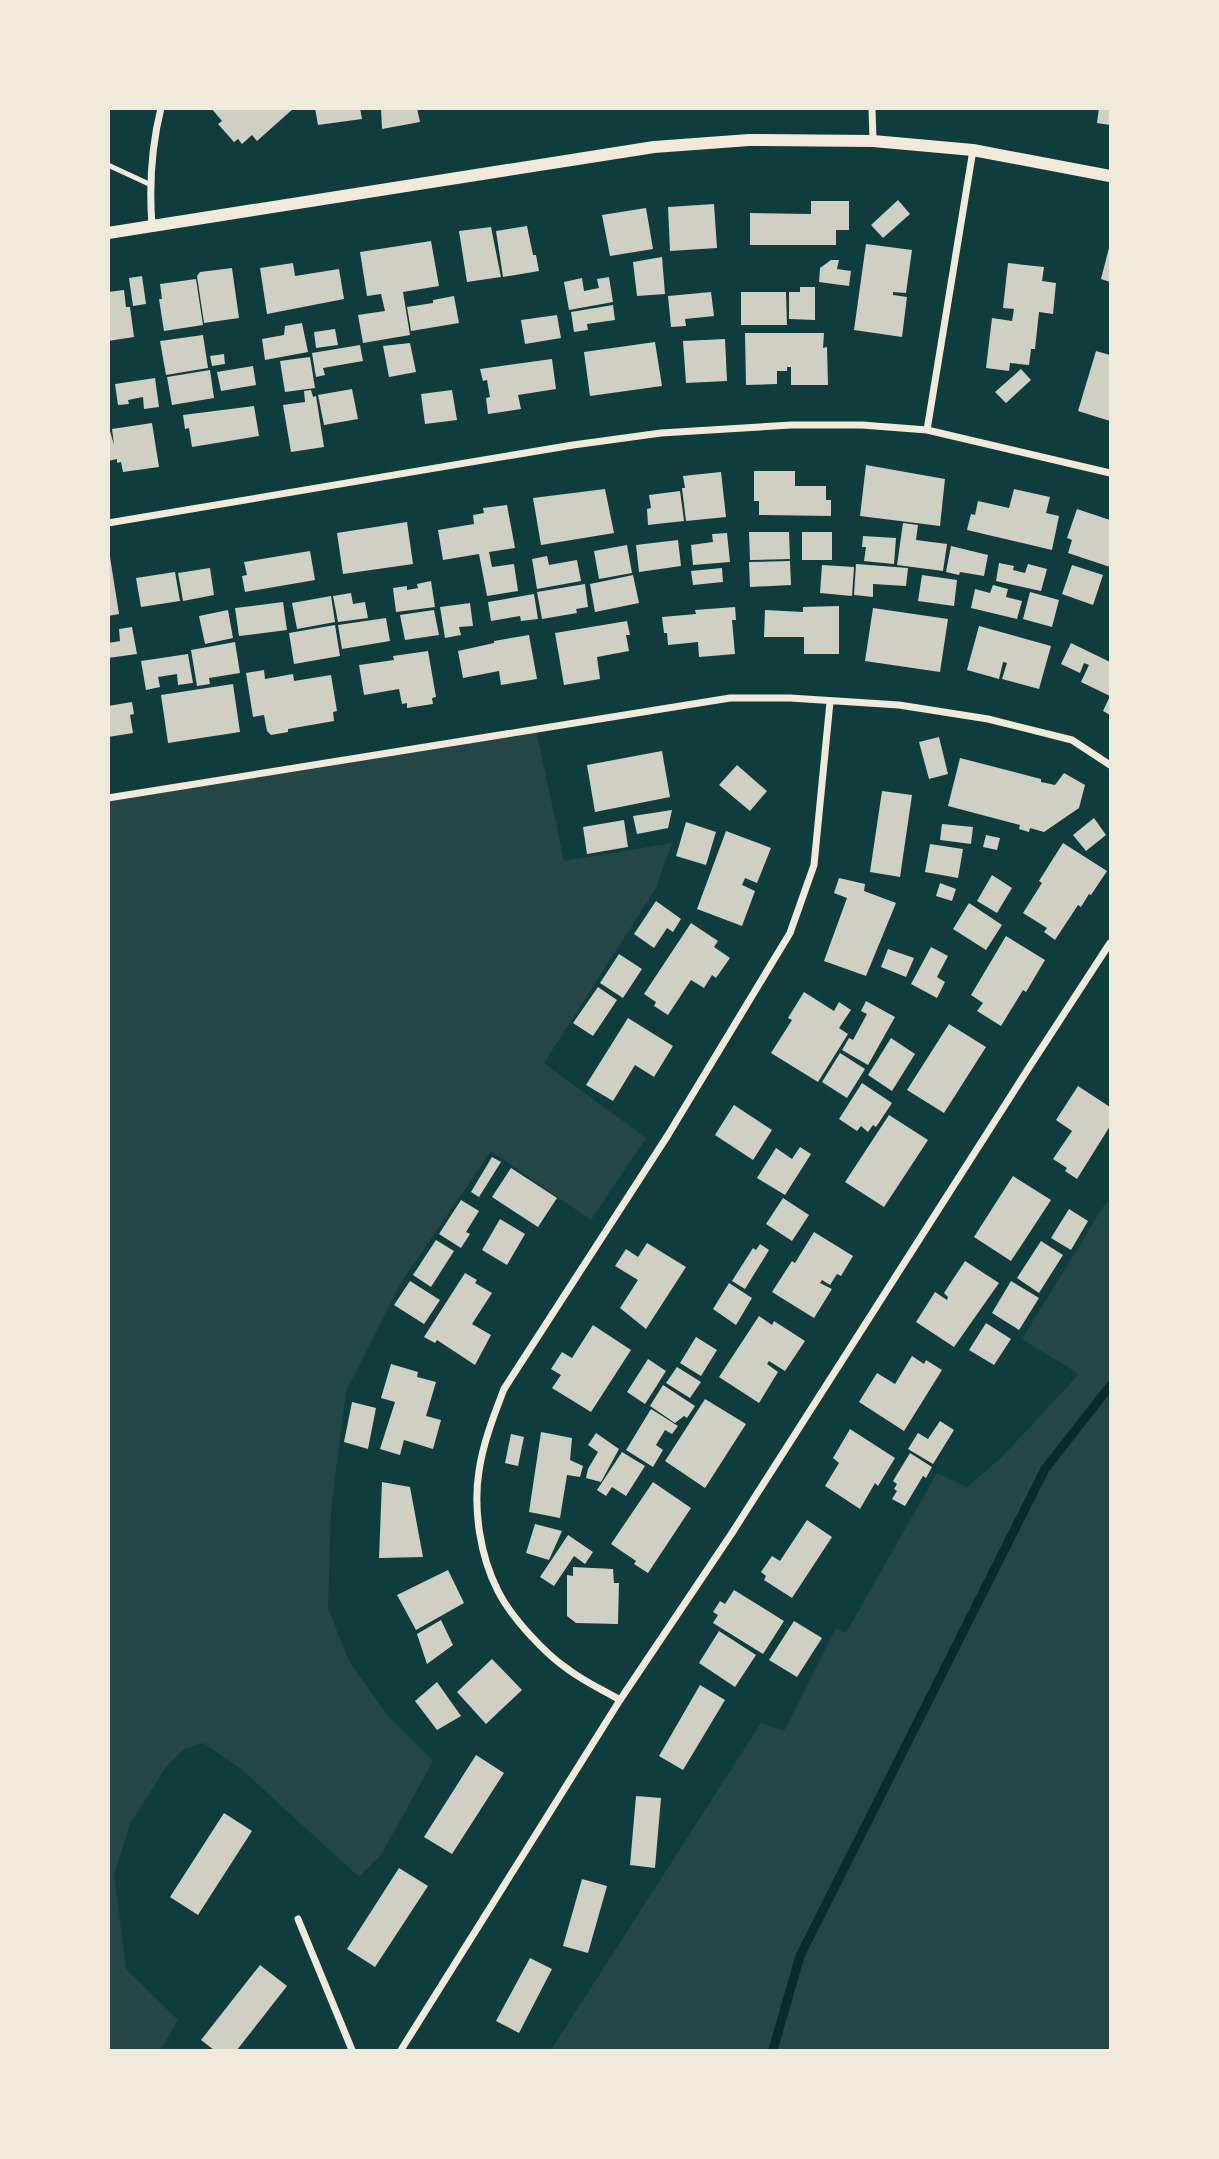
<svg xmlns="http://www.w3.org/2000/svg" width="1219" height="2159" font-family="Commissioner,sans-serif">
	<style>
		.green { fill: #244646 }
		.lines { fill: none; stroke-linecap: round; stroke-linejoin: round }
		.stream { stroke: #0a2a2b; stroke-width: 9 }
		.building { fill: #cfcfc3 }
		.service { stroke: #f1e9da; stroke-width: 5 }
		.minor { stroke: #f1e9da; stroke-width: 7 }
		.tertiary { stroke: #f1e9da; stroke-width: 12 }
	</style>
	<rect width="100%" height="100%" fill="#0f3d3e"/>
	<path class="green" d="M536 730 564 861 672 843 656 888 544 1063 646 1138 591 1220 491 1151 402 1281 346 1391 331 1510 328 1608 349 1661 387 1715 433 1761 381 1855 359 1877 240 1768 203 1743 183 1750 166 1767 130 1824 114 1874 126 1969 178 2020 160 2050H108V800Z
		M1110 1200V2050H551L761 1723 784 1731 836 1628 846 1633 937 1473 967 1487 1002 1457 1079 1374 1022 1339 1103 1207Z"/>
	<g class="lines">
		<path class="stream" d="M773 2050 800 1956 1045 1469 1110 1386"/>
	</g>
	<path class="building" d="M211 108H294L257 141 252 135 242 144 238 139 234 142 218 124 222 121Z
		M315 108H360L362 119 318 125Z
		M381 108H417L420 122 382 129Z
		M1099 108H1110V125L1097 123Z
		M898 200 910 214 883 238 871 225Z
		M811 201H849V230H836V245H750V213L811 214Z
		M714 204 717 248 670 251 668 207Z
		M646 208 653 249 610 256 602 215Z
		M527 226 533 255H536L539 271 503 277 496 231Z
		M491 227 501 277 467 282 459 231Z
		M431 241 439 286 403 292 410 335 363 343 358 315 385 311 381 294 367 296 360 252Z
		M866 244 912 250 906 293 893 292V295L907 297 902 337 854 330Z
		M1110 244V282L1101 279Z
		M662 257 665 294 637 296 633 262Z
		M831 260H839L837 269 851 271 849 286 819 282 820 268Z
		M293 263 295 276 339 269 344 299 267 314 260 268Z
		M1008 263 1044 267 1042 281 1056 283 1053 314 1039 312 1035 349H1031L1029 365 1010 363 1009 371 986 368 992 318 1012 321 1014 309 1003 308Z
		M232 268 239 318 204 323 197 276 200 272Z
		M142 276 146 304 133 306 129 278Z
		M609 277 613 302 569 310 564 282 582 278 584 291 599 288 597 279Z
		M196 279 203 325 164 331 159 299H162L160 284Z
		M800 287H815V320L789 319V292H800Z
		M124 290 126 307H130L134 337 108 341V292Z
		M711 292 714 316 685 319 686 326 671 327 668 296Z
		M741 292H786L787 325H741Z
		M454 296 459 323 411 331 407 307 433 303V300Z
		M613 305 615 320 587 324 588 330 574 332 571 312Z
		M557 315 561 338 525 344 521 320Z
		M302 323 308 352 265 360 262 339 284 335 285 326Z
		M335 329 338 345 316 348 314 332Z
		M745 333H824L823 348 827 347 828 385H791V367H787V371H777V384L746 385Z
		M203 335 208 368 166 375 160 341Z
		M725 339 727 381 686 383 683 341Z
		M655 342 662 386 590 396 584 352Z
		M410 343 416 372 389 377 383 346Z
		M360 345 363 361 323 368 325 375 316 377 312 353Z
		M1096 351 1110 355V421L1078 411Z
		M224 354 225 364 212 366 210 356Z
		M310 357 315 388 285 392 280 361Z
		M552 359 556 389 518 395 521 409 488 414 486 398 490 397 487 380 483 381 480 369Z
		M253 366 256 385 221 391 217 372Z
		M1021 369 1031 380 1006 403 995 392Z
		M210 370 214 398 172 405 167 377Z
		M155 378 159 407 144 409 143 397 128 400 129 404 118 405 115 384Z
		M352 389 358 419 324 425 318 395Z
		M311 390 313 397 316 396 324 447 291 452 283 405 305 402 304 391Z
		M452 390 457 420 425 424 421 394Z
		M254 406 259 436 192 447 189 428 185 429 183 415Z
		M152 423 159 467 123 472 121 462 117 463V459L108 461V424L114 445 112 429Z
		M866 465 945 479 940 526 860 516Z
		M754 471H795V486H826V500H831V516L759 515V501H754Z
		M721 472 726 517 686 521 682 488H685L683 476Z
		M605 489 614 533 541 545 533 498Z
		M1014 489 1050 497 1046 513 1059 516 1052 550 967 530 971 514 975 515 978 501 1009 508Z
		M680 491 684 521 648 525 647 509 651 508 649 495Z
		M507 505 515 548 489 552 492 567 514 564 518 591 487 596 479 554 443 560 438 530 474 524 473 515 484 513 483 508Z
		M1077 509 1110 520V567L1068 553 1072 540 1067 538Z
		M407 522 413 564 343 574 337 533Z
		M903 523 918 525 916 540 947 544 943 571 897 565Z
		M749 532H789L790 559 750 560Z
		M802 532H832V560H802Z
		M727 533 730 562 693 565 691 545 713 542 712 534Z
		M863 536 896 538 894 564 864 561 866 547H862Z
		M678 540 681 566 639 572 636 545Z
		M627 545 632 573 599 579 594 551Z
		M951 546 988 555 984 576 960 572 959 575 946 572Z
		M310 551 315 580 245 592 242 576 247 575 244 562Z
		M547 556 549 565 577 560 581 581 537 589 532 559Z
		M110 557 119 614 108 616V558Z
		M790 561 791 585 750 587 749 562Z
		M999 563 1014 566 1013 570 1025 573 1028 564 1047 569 1041 591 996 581Z
		M856 564 908 568 906 586 873 584V597L854 595Z
		M822 565 854 567 852 596 820 593Z
		M1072 565 1103 575 1093 605 1062 594Z
		M210 568 214 595 183 601 178 573Z
		M722 568 723 582 693 585 691 571Z
		M175 572 180 601 141 607 136 578Z
		M633 575 639 603 595 612 590 584Z
		M922 575 957 580 954 606 918 601Z
		M431 581 435 607 396 612 393 588 407 586V590L418 588 417 584Z
		M585 584 588 607 576 609 577 613 542 619 537 592Z
		M993 585 1008 589 1006 597 1022 601 1017 619 971 608 975 589 990 593Z
		M1030 592 1059 600 1052 627 1023 619Z
		M351 593 353 604 365 602 368 618 338 622 333 596Z
		M534 594 538 619 521 621 520 616 491 621 488 602Z
		M331 596 335 622 297 629 292 603Z
		M283 602 287 630 239 636 235 608Z
		M470 603 473 626 459 627 461 635 445 638 440 607Z
		M839 606V654H804V637H764L765 610 803 612V607Z
		M735 607 736 620H732L735 654 699 657 698 642 668 645 667 633H664L662 617 696 614 695 610Z
		M873 608 948 619 940 672 865 661Z
		M228 610 233 638 205 644 199 616Z
		M434 610 439 635 405 640 400 615Z
		M386 618 390 641 342 649 338 625Z
		M627 621 630 635H626L629 651 597 657 600 679 564 685 555 633Z
		M335 625 340 656 294 664 289 633Z
		M979 626 1051 646 1039 689 1002 679 1007 663 1003 662 999 679 967 670Z
		M132 627 137 654 108 658V643L120 641 119 629Z
		M529 635 537 679 501 685 499 671 463 678 458 651 494 643V641Z
		M235 642 240 673 209 678 210 684 197 686 191 650Z
		M1071 643 1110 662V715L1103 711 1110 696 1081 682 1089 665 1084 663 1080 673 1061 664Z
		M428 651 436 697 432 698 433 704 407 708V703L402 704 399 689 364 695 359 665 394 660 393 656Z
		M188 654 193 683 178 685 177 674 158 677 160 687 146 690 141 661Z
		M264 670 265 679 293 674 294 681 331 675 337 711 333 712 334 721 288 729V732L271 735 267 731 264 715 253 717 246 673Z
		M233 684 240 732 168 743 161 695Z
		M132 702 134 714 130 715 133 733 108 737V706Z
		M939 737 948 774 929 779 919 742Z
		M662 751 670 797 595 812 587 765Z
		M960 758 1041 779V782L1055 785 1064 773 1085 785 1079 808 1044 832 1030 828 1029 832 1019 829 1020 825 948 806Z
		M737 765 767 791 750 811 719 785Z
		M882 791 912 795 900 877 870 872Z
		M672 810 668 828 637 834 633 816Z
		M1094 818 1106 835 1086 851 1073 835Z
		M624 820 628 847 587 854 583 827Z
		M686 822 716 832 706 865 676 856Z
		M942 824 973 827 971 844 940 840Z
		M726 831 771 848 757 883 745 878 742 885 755 891 742 926 697 909Z
		M986 835 1000 838 997 850 983 847Z
		M1063 843 1107 871 1091 895 1089 894 1081 907 1078 905 1055 940 1044 932 1047 928 1023 913 1042 883 1039 881Z
		M930 844 963 849 958 878 925 872Z
		M992 875 1012 888 997 913 977 901Z
		M839 878 865 884 864 891 896 903 866 976 824 961 847 898 834 893Z
		M940 883 956 889 952 901 936 896Z
		M656 901 681 919 673 932 667 928 654 948 634 934Z
		M969 903 1002 925 986 950 953 929Z
		M691 923 718 941 714 947 730 958 716 978 712 975 704 988 691 980 668 1015 654 1006 656 1002 644 994Z
		M1006 936 1045 960 1026 992 1023 990 1001 1026 977 1011 983 1003 971 995Z
		M931 947 948 956 937 977 945 982 937 998 911 984Z
		M888 949 914 958 906 977 881 967Z
		M619 954 642 969 623 998 600 983Z
		M598 987 617 1000 593 1036 573 1023Z
		M804 992 834 1011 839 1002 851 1010 839 1028 848 1034 818 1082 771 1053 792 1020 788 1018Z
		M866 1001 895 1017 868 1065 842 1050 849 1038 853 1040 867 1014 861 1011Z
		M628 1018 673 1046 654 1077 635 1065 613 1101 586 1085Z
		M949 1024 986 1047 944 1113 907 1090Z
		M891 1038 915 1054 892 1091 868 1075Z
		M840 1053 865 1069 847 1098 822 1082Z
		M862 1083 892 1103 876 1127 873 1125 868 1132 861 1126 857 1131 839 1119Z
		M1078 1086 1110 1107V1126L1077 1179 1065 1171 1067 1168 1053 1159 1072 1131 1056 1120Z
		M734 1105 772 1130 753 1160 715 1135Z
		M889 1115 928 1140 884 1207 845 1182Z
		M800 1147 811 1154 785 1195 757 1178 776 1148 792 1159Z
		M492 1157 501 1162 479 1197 471 1192Z
		M511 1168 557 1198 538 1227 492 1197Z
		M1013 1176 1051 1200 1011 1261 974 1237Z
		M783 1198 809 1215 792 1241 766 1224Z
		M461 1200 479 1211 466 1232 470 1234 461 1248 439 1234Z
		M1069 1209 1088 1221 1071 1250 1051 1238Z
		M500 1219 525 1234 507 1265 482 1250Z
		M814 1232 853 1256 841 1276 837 1274 830 1285 822 1280 820 1283 832 1289 814 1318 772 1292 792 1261 795 1263Z
		M436 1240 454 1251 431 1287 413 1275Z
		M1041 1241 1063 1255 1039 1293 1017 1278Z
		M647 1243 686 1267 646 1329 620 1308 638 1280 615 1266 626 1249 638 1257Z
		M760 1244 769 1250 745 1289 732 1281 753 1248 756 1250Z
		M965 1261 999 1283 954 1347 916 1322 935 1292 947 1300 948 1297 944 1293Z
		M465 1273 477 1280 475 1283 492 1293 472 1324 491 1335 475 1365 437 1340 435 1343 424 1337Z
		M410 1281 440 1300 424 1324 394 1305Z
		M1011 1281 1039 1298 1019 1330 992 1313Z
		M729 1283 752 1298 736 1325 713 1309Z
		M759 1316 772 1325 774 1321 805 1341 785 1371 769 1361 767 1364 778 1372 759 1403 719 1377Z
		M986 1323 1011 1339 994 1365 969 1350Z
		M593 1325 631 1350 591 1412 552 1388 561 1375 551 1369 562 1352 572 1358Z
		M696 1337 717 1350 701 1376 680 1363Z
		M912 1356 924 1364 926 1360 942 1370 904 1431 859 1402 877 1373 895 1384Z
		M648 1359 666 1371 645 1404 627 1392Z
		M391 1364 418 1372 417 1377 436 1382 426 1416 441 1420 433 1449 404 1440 400 1455 380 1449 395 1402 381 1398Z
		M677 1367 701 1382 690 1398 666 1383Z
		M663 1385 695 1406 687 1418 684 1416 675 1423 650 1406Z
		M705 1399 746 1424 705 1488 665 1461Z
		M352 1402 376 1408 368 1449 344 1442Z
		M651 1409 678 1426 672 1434 665 1430 656 1445 663 1450 653 1467 626 1450Z
		M940 1421 954 1430 933 1464 908 1449 918 1433 928 1439Z
		M850 1429 895 1458 878 1486 875 1483 860 1509 825 1486 839 1463 833 1458Z
		M541 1432 572 1438 570 1460 583 1466 580 1477 567 1475 560 1518 529 1512Z
		M596 1433 619 1449 601 1482 586 1478 588 1469 598 1452 588 1445Z
		M511 1434 524 1437 518 1466 505 1463Z
		M622 1452 645 1466 626 1496 612 1487 606 1496 597 1490Z
		M910 1453 932 1467 926 1478 923 1476 905 1506 892 1499 897 1491 894 1489 897 1484 893 1481Z
		M382 1482 410 1487 423 1557 379 1558Z
		M653 1482 691 1508 648 1573 634 1564 636 1561 611 1544Z
		M807 1520 832 1537 792 1598 764 1580 766 1576 761 1572 772 1556 780 1561Z
		M535 1524 562 1531 549 1560 526 1553Z
		M568 1535 593 1552 585 1564 574 1556 554 1586 540 1577Z
		M573 1567 613 1569 614 1583H619L618 1624 576 1623 567 1616V1575L573 1576Z
		M448 1570 464 1603 416 1630 397 1595Z
		M734 1590 784 1621 763 1654 713 1623 718 1615 713 1612 720 1601 725 1604Z
		M441 1620 453 1645 427 1664 417 1634Z
		M794 1621 822 1638 797 1677 769 1660Z
		M719 1631 756 1655 735 1687 699 1663Z
		M492 1659 522 1690 486 1724 457 1692Z
		M437 1682 461 1716 437 1730 415 1701Z
		M700 1685 725 1700 683 1770 659 1756Z
		M476 1755 504 1773 452 1854 424 1837Z
		M636 1796 661 1798 655 1868 630 1865Z
		M224 1813 252 1831 198 1915 170 1897Z
		M399 1868 428 1886 375 1967 347 1949Z
		M582 1879 607 1886 588 1953 563 1946Z
		M530 1958 552 1969 519 2033 496 2021Z
		M260 1965 287 1986 237 2050H214L201 2040Z"/>
	<g class="lines">
		<path class="service" d="M108 165 149 184"/>
		<path class="minor" d="M872 108 873 141
			M152 226C149 186 151 148 161 108
			M927 430 973 150
			M108 523 573 445 661 433 791 425H862L927 430 1110 473
			M108 798 730 698H790L899 705 988 719 1072 740 1110 765
			M620 1700C603 1690 585 1682 569 1670 545 1654 511 1617 498 1591 480 1556 473 1509 479 1471 483 1443 494 1415 504 1389L668 1135 790 933 814 865 830 702
			M298 1919 352 2050
			M401 2050 620 1700 732 1533 1028 1069 1110 943"/>
		<path class="tertiary" d="M108 233 654 147 749 140 873 141 973 150 1110 176"/>
	</g>
	<rect width="1219" height="2159" fill="none" stroke="#f1e9da" stroke-width="220"/>
</svg>
